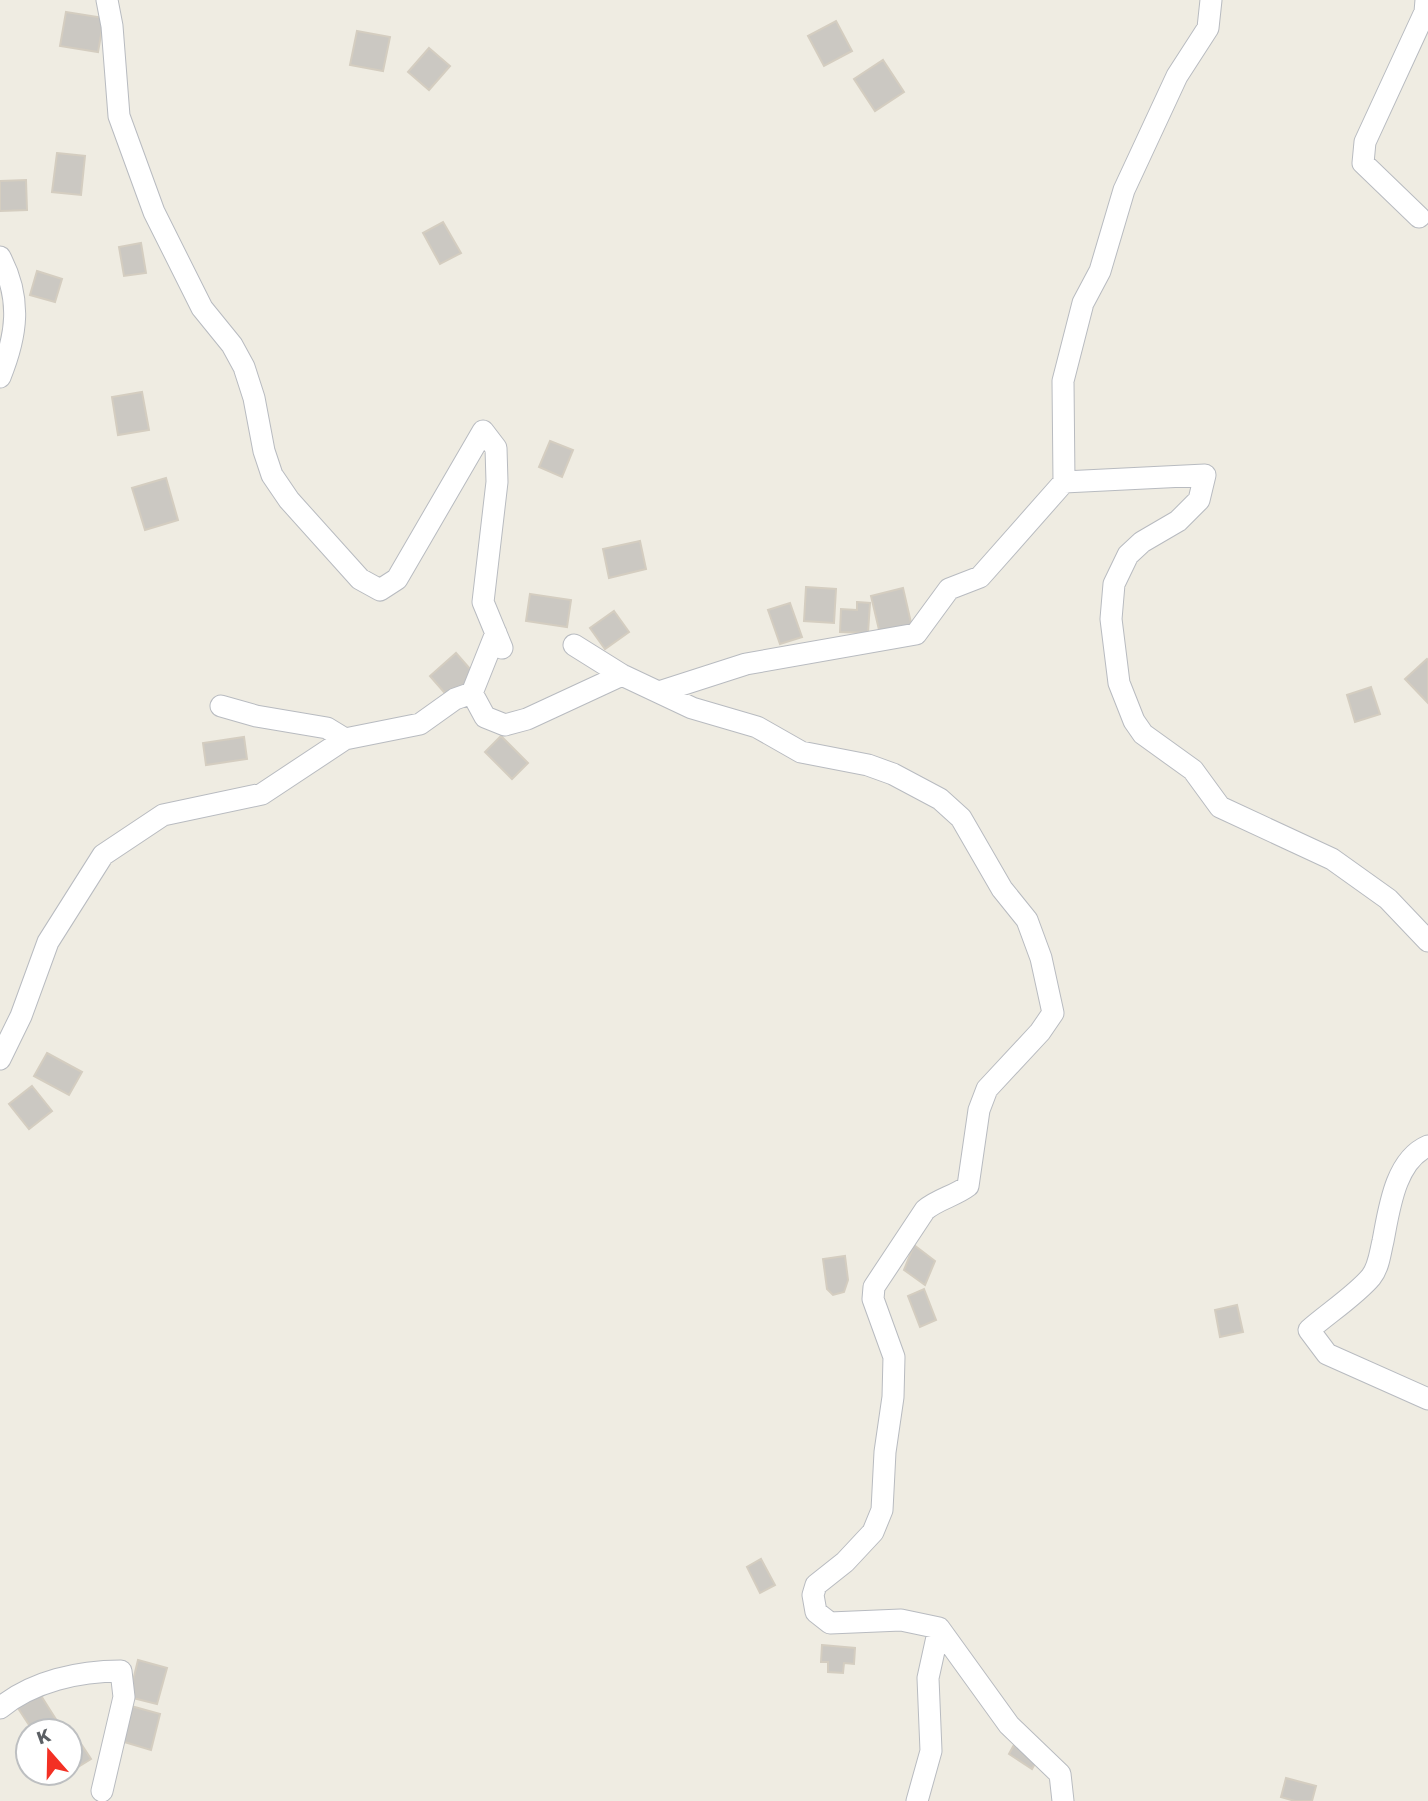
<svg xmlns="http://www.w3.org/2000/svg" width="1428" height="1801" font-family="'Work Sans',sans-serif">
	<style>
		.building { fill: #cbc8c2; stroke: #d4cdc0; stroke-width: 2 }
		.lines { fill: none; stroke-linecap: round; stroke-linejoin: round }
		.minor-casing { stroke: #b8bbc0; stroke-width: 23 }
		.minor { stroke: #fff; stroke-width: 21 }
	</style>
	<rect width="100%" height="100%" fill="#efece2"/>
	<path class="building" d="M66 12 104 18 98 52 60 46Z
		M836 21 852 51 824 66 808 36Z
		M357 31 390 37 383 71 350 65Z
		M429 48 450 66 429 90 408 72Z
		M883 60 904 92 875 111 854 79Z
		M57 153 85 156 81 195 52 192Z
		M26 180 27 210 0 211V181Z
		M443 222 461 253 440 264 423 233Z
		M141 243 146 273 124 276 119 247Z
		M37 271 62 279 55 302 30 295Z
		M142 392 149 430 118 435 112 397Z
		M550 441 573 450 562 477 539 467Z
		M166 478 178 520 145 530 132 488Z
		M640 541 646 569 609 578 603 549Z
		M806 587 836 589 834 623 804 621Z
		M903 588 912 627 880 634 871 596Z
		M530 594 571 600 567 627 526 621Z
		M857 602 870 603 868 633 840 632 841 609 857 610Z
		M790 603 802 637 780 644 768 610Z
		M614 611 629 632 605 649 590 628Z
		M456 653 477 677 451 700 430 676Z
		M1427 659 1428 660V703L1405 679Z
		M1371 687 1380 714 1355 722 1347 695Z
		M501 736 528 763 512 779 485 752Z
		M244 737 247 759 206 765 203 743Z
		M47 1053 82 1072 69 1095 34 1076Z
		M32 1086 52 1111 29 1129 9 1104Z
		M914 1245 935 1261 925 1285 904 1270Z
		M845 1256 848 1280 844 1292 833 1295 827 1289 823 1259Z
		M924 1289 936 1320 920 1327 908 1296Z
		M1237 1305 1243 1332 1220 1337 1215 1310Z
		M761 1559 775 1585 760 1593 747 1567Z
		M822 1645 855 1648 854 1664 844 1663 843 1673 828 1672V1662H821Z
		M138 1660 167 1668 157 1704 129 1697Z
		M38 1691 57 1721 42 1731H33L16 1705Z
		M131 1706 160 1714 151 1750 121 1741Z
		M70 1727 91 1759 70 1772V1731H65Z
		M1015 1743 1038 1758 1032 1769 1009 1754Z
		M1286 1778 1316 1786 1312 1801H1295L1281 1797Z"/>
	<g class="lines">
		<defs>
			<path id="minor" d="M107 0 112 26 119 116 154 212 202 308 232 345 244 367 254 398 264 451 272 475 289 500 360 579 380 590 397 579 483 431 496 448 497 482 483 602 502 648
				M1419 217 1363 163 1365 142 1425 12 1426 0
				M0 257C22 299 17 335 0 377
				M1064 482 1205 475 1199 500 1178 521 1142 542 1128 555 1114 584 1111 619 1119 683 1134 721 1143 734 1193 770 1220 807 1332 859 1388 899 1428 941
				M574 645 622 675 692 708 757 727 801 752 868 765 893 774 940 799 961 818 1002 889 1027 920 1041 958 1053 1013 1040 1032 987 1089 979 1110 968 1186C955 1196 938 1199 925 1210L874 1287 873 1299 894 1357 893 1397 885 1452 882 1510 873 1532 845 1562 816 1585 813 1595 816 1612 830 1623 901 1620 939 1628 1009 1725 1060 1774 1063 1801
				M659 692 746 664 916 634 949 589 980 577 1064 482 1063 381 1083 303 1100 271 1124 190 1177 76 1208 28 1211 0
				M472 693 485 717 505 725 527 719 622 675
				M221 706 256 716 327 728 345 739
				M0 1059 21 1016 48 942 103 855 163 815 262 794 345 739 420 724 455 699 472 693 496 633
				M1428 1146C1395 1160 1389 1210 1383 1241 1380 1253 1379 1267 1371 1277 1356 1295 1327 1314 1309 1330L1327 1354 1428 1399
				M0 1708C33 1681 79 1671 121 1671L124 1697 102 1791
				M917 1801 931 1751 928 1678 939 1628"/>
		</defs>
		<use href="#minor" class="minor-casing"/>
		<use href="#minor" class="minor"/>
	</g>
	<g transform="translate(49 1752) rotate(340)"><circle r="33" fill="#ffffff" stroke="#bdbfc1" stroke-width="2"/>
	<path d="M0-5L12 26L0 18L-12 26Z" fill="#f33024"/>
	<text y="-10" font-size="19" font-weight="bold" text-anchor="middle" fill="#5b5f64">K</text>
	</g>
</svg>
